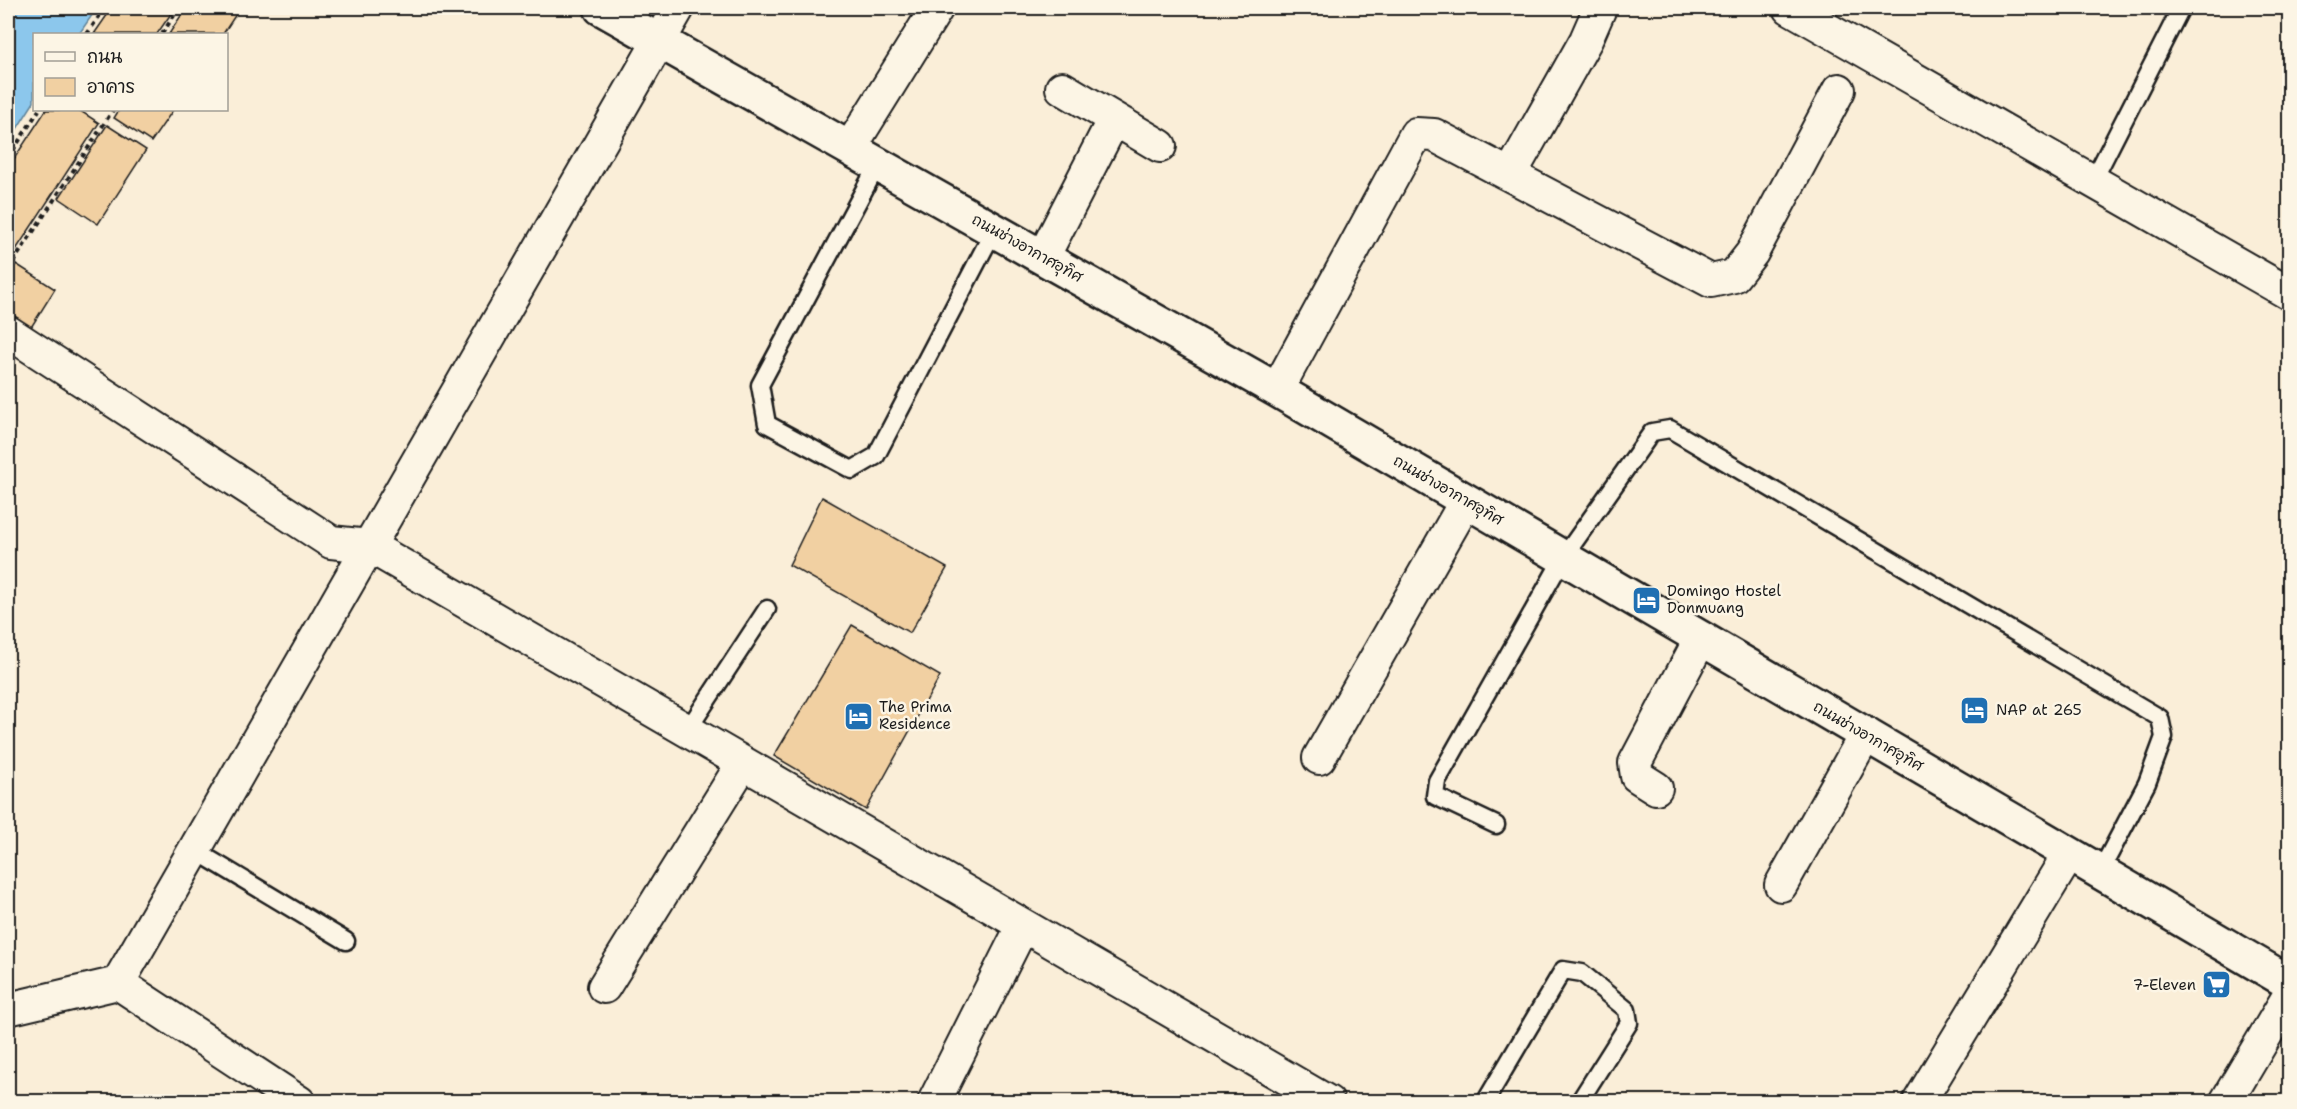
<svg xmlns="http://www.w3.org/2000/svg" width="2297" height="1109" font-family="'Shantell Sans','Playpen Sans Thai',sans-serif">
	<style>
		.water { fill: #8cc7ec; stroke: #5f8399; stroke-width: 1.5 }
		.building { fill: #f1d0a2; stroke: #1c1c1c; stroke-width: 1.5 }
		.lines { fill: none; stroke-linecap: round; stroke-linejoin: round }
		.service-casing { stroke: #1c1c1c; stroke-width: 21 }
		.minor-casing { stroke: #1c1c1c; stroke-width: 36 }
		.tertiary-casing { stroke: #1c1c1c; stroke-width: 38 }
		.path { stroke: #1c1c1c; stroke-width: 4; stroke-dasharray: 4.5 4.5; stroke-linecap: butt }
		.service { stroke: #fcf5e5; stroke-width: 16 }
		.minor { stroke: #fcf5e5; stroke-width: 32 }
		.tertiary { stroke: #fcf5e5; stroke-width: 33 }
		.labels { text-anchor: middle; stroke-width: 5; stroke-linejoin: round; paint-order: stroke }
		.street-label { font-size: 15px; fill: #1c1c1c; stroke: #fcf5e5 }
		.poi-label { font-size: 15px; fill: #1c1c1c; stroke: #fcf5e5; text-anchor: start }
	</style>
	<rect width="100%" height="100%" fill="#faeed8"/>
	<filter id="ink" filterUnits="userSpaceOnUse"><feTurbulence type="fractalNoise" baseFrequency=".0167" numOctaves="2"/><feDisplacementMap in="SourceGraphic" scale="12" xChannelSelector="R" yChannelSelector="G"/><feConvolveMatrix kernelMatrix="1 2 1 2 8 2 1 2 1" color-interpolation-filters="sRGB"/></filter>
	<g filter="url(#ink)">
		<path class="water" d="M18 8H97L79 34H34V102L8 143V24Z"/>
		<path class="building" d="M112 8H175L157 34H94Z
			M186 8H240L223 34H169Z
			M46 110H79L99 123 8 262V168Z
			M119 110H173L151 142 114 118Z
			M107 125 146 150 98 224 59 198Z
			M16 264 55 289 30 329 8 315V277Z
			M822 497 947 568 910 633 789 565Z
			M852 625 940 676 866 810 774 756Z"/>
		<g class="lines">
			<defs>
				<path id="service" d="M878 164 760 385 767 424 852 470 876 456 994 230
					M2093 181 2181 8
					M687 731 767 609
					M1496 825 1435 796 1437 781 1563 558 1652 432 1670 429 2160 718 2164 737 2147 783 2100 872
					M196 851 346 941
					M1485 1102 1563 970 1582 973 1627 1010 1629 1023 1579 1102"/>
				<path id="minor" d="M1790 8 2290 294
					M1062 88 1160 146
					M850 148 937 8
					M1510 175 1586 40 1600 8
					M1043 257 1113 121
					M8 332 331 542 369 546 1328 1102
					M1277 390 1416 134 1434 135 1711 281 1734 276 1752 253 1839 90
					M1319 758 1466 501
					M1656 788 1637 776 1635 763 1701 638
					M1781 885 1866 734
					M118 983 678 8
					M604 987 743 763
					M8 1009 118 983 299 1102
					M934 1102 1023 925
					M1919 1102 2069 854
					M2226 1102 2290 994"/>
				<path id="tertiary" d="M601 8 1277 390 2290 983"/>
			</defs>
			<use href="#service" class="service-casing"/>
			<use href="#minor" class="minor-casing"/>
			<use href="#tertiary" class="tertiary-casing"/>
			<path class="path" d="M87 34 105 8
				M162 34 179 8
				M8 158 39 110
				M8 270 113 110"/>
			<use href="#service" class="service"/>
			<use href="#minor" class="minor"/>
			<use href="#tertiary" class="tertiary"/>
		</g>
	</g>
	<defs>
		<symbol id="hotel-square" viewBox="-11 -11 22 22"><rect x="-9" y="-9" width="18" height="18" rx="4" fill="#1f6fb2" stroke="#fcf5e5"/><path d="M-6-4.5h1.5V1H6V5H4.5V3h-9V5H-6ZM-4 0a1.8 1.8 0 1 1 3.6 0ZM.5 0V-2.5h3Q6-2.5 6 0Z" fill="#fff"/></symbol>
		<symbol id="supermarket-square" viewBox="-11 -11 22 22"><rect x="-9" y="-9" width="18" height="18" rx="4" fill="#1f6fb2" stroke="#fcf5e5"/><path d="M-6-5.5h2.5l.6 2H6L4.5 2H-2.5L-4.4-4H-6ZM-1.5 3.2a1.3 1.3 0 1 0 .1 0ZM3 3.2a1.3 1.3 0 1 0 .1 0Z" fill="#fff"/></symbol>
	</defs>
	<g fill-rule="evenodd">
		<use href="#hotel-square" x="1630" y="584" width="33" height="33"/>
		<use href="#hotel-square" x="1958" y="694" width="33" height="33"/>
		<use href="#hotel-square" x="842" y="700" width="33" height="33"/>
		<use href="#supermarket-square" x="2200" y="968" width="33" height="33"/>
	</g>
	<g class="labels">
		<g class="street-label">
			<text transform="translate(1027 248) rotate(29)" y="5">ถนนช่างอากาศอุทิศ</text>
			<text transform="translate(1448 490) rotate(30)" y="5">ถนนช่างอากาศอุทิศ</text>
			<text transform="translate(1868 736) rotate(30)" y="5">ถนนช่างอากาศอุทิศ</text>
		</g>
		<g class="poi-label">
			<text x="1667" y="596">Domingo Hostel<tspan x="1667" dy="17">Donmuang</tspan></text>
			<text x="879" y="712">The Prima<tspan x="879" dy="17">Residence</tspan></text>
			<text x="1996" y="715">NAP at 265</text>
			<text x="2196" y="990" text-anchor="end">7-Eleven</text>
		</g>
	</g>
	<rect width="2297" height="1109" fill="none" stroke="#fcf5e5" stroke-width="30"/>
	<rect x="15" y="15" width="2267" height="1079" fill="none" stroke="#1c1c1c" stroke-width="2" filter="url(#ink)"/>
	<rect x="33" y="33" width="195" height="78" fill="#fcf5e5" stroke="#a29e95" stroke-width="1.5"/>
	<rect x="45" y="52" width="30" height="9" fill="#fcf5e5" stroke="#a29e95" stroke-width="1.5"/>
	<text x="87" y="63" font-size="18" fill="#1c1c1c">ถนน</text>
	<rect x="45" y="78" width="30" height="18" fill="#f1d0a2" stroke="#a29e95" stroke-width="1.5"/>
	<text x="87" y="93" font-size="18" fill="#1c1c1c">อาคาร</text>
</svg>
